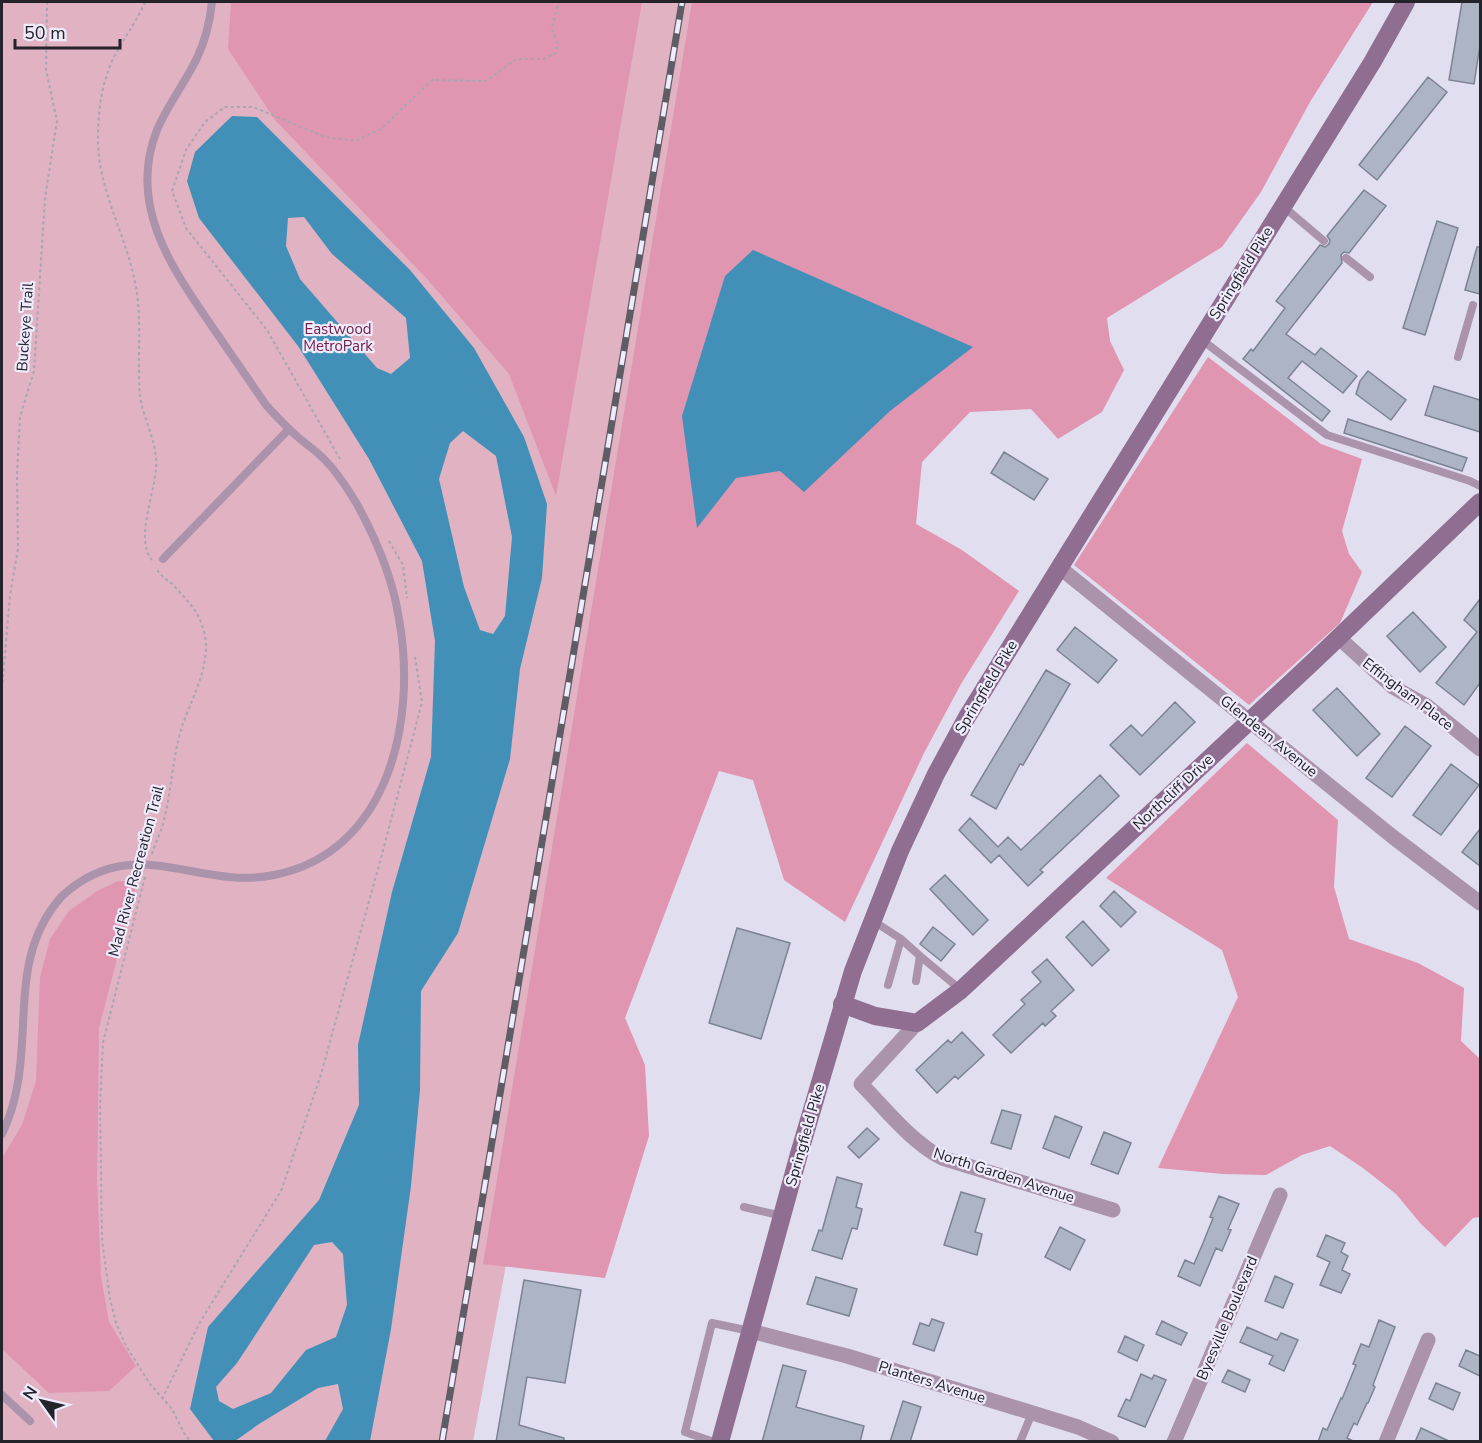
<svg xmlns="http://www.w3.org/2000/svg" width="1482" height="1443" font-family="'Nunito Sans',sans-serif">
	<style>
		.green { fill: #e1b2c2 }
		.forest { fill: #e095b1 }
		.water { fill: #4290b7; fill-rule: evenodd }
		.building { fill: #adb5c5; stroke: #7c8392; stroke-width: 1.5 }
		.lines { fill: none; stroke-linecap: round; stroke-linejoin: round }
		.path { stroke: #a8a5b3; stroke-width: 2; stroke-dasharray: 3 3; stroke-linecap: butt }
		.lane { stroke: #aa93ab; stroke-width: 8 }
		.street { stroke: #aa93ab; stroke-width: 15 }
		.secondary { stroke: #8f6e91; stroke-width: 18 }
		.rail-casing { stroke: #5e5c65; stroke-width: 7 }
		.rail { stroke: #eeebfc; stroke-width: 4.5; stroke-dasharray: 14; stroke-linecap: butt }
		.labels { text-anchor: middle; stroke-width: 4.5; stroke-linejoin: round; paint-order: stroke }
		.street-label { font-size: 15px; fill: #242329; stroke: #eeebfc }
		.park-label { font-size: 15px; fill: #762049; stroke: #eeebfc }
	</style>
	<rect width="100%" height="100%" fill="#e1deef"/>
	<path class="green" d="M2 2H739L737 34 473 1441 2 1442Z"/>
	<path class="forest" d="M231 2H642L556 496 509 374 428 280 275 120 228 49Z
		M692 2H1373L1310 102 1261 192 1222 247 1107 318 1110 341 1124 370 1102 412 1058 439 1031 409 970 412 922 462 916 524 962 550 1019 591 961 684 924 753 845 922 784 880 753 780 719 771 625 1018 645 1065 649 1136 605 1278 483 1264Z
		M1208 357 1321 444 1362 459 1342 531 1349 554 1362 572 1340 623 1249 705 1074 565Z
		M1247 743 1338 820 1334 887 1349 939 1418 963 1464 988 1461 1041 1480 1059V1217L1473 1218 1445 1247 1421 1224 1396 1194 1363 1168 1330 1146 1302 1155 1266 1175 1223 1174 1158 1168 1238 997 1222 950 1106 878Z
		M118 881 137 882 99 1028 97 1180 101 1277 109 1322 136 1366 109 1391 49 1393 2 1349V1158L22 1125 36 1081 40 978 50 939 69 911 97 891Z"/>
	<path class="water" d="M232 116 257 117 410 270 474 348 524 437 547 504 542 578 520 669 510 759 458 933 421 991 420 1090 411 1186 391 1329 370 1441H325L343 1409 338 1384 318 1388 259 1424 235 1441H214L190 1409 208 1327 319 1200 359 1105 358 1045 392 892 431 757 435 641 422 561 369 459 298 346 199 218 187 181 195 152ZM304 217 332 254 406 318 410 358 391 374 377 368 300 279 286 246 288 218ZM463 431 496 456 512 537 505 616 493 634 480 630 464 587 439 479 450 443ZM332 1242 343 1254 347 1305 336 1337 306 1350 271 1393 233 1409 219 1401 216 1387 237 1363 314 1245Z
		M753 250 973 347 890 411 804 492 780 471 736 478 697 528 682 416 725 276Z"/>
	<path class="building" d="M1462 2H1480V45L1474 84 1449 80Z
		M1428 77 1447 92 1377 180 1359 165Z
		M1364 190 1386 206 1349 253 1344 252 1341 255 1342 263 1286 334 1315 355 1321 348 1357 376 1343 393 1302 361 1288 378 1330 411 1322 421 1243 359 1251 349 1253 351 1285 308 1276 301 1320 245 1325 247 1329 244 1330 240 1327 236Z
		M1437 221 1458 228 1425 335 1403 328Z
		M1477 247H1480V294L1465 290Z
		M1368 371 1406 400 1391 420 1356 394 1360 381Z
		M1434 386 1480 400V432L1425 415Z
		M1348 419 1467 458 1462 471 1344 433Z
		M1004 452 1048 479 1034 500 991 473Z
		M1480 599V683L1464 705 1436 683 1477 632 1464 620Z
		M1413 612 1446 647 1420 672 1387 636Z
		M1075 627 1117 660 1098 683 1057 650Z
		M1046 670 1070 684 1023 765 1020 764 996 809 971 795Z
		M1337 688 1380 734 1357 756 1313 710Z
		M1175 702 1195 722 1140 775 1110 745 1131 725 1142 736Z
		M1405 726 1431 746 1392 797 1366 778Z
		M1451 764 1479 785 1441 835 1413 815Z
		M1100 775 1119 796 1040 870 1043 872 1028 886 999 855 991 863 959 830 970 818 998 847 1008 837 1021 850Z
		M1480 829V866L1462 852Z
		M945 875 988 920 973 935 930 889Z
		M1114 891 1136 912 1121 927 1100 906Z
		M1083 921 1109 950 1092 966 1066 937Z
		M933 927 955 944 941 961 920 944Z
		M737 928 790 943 761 1039 709 1023Z
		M1047 959 1074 990 1051 1011 1056 1016 1045 1026 1043 1023 1011 1053 993 1035 1025 1004 1021 1000 1041 982 1032 972Z
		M962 1032 984 1055 958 1079 955 1076 937 1093 916 1070 948 1040 951 1043Z
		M1002 1110 1021 1115 1011 1149 991 1143Z
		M1055 1116 1082 1127 1069 1158 1043 1148Z
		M867 1128 879 1139 859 1158 848 1147Z
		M1104 1132 1131 1143 1118 1174 1091 1164Z
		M837 1177 862 1184 856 1207 862 1209 857 1229 852 1228 842 1259 812 1250 819 1230 822 1231Z
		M961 1192 985 1199 975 1232 982 1234 977 1255 944 1245Z
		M1219 1196 1239 1204 1228 1229 1231 1230 1222 1251 1216 1248 1200 1286 1178 1276 1185 1260 1194 1264 1203 1243 1213 1218 1210 1217Z
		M1060 1227 1085 1240 1070 1270 1045 1257Z
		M1326 1235 1345 1243 1341 1252 1348 1256 1342 1270 1350 1274 1341 1293 1320 1285 1330 1262 1317 1256Z
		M1275 1276 1293 1284 1283 1308 1265 1301Z
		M816 1277 857 1289 849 1316 807 1304Z
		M524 1280 581 1290 565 1383 527 1377 519 1425 564 1438V1442H496Z
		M932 1319 944 1323 934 1351 913 1344 920 1323 929 1326Z
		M1379 1320 1395 1327 1373 1385 1375 1387 1368 1403H1367L1357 1425 1354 1423 1347 1438 1355 1442H1318L1323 1428 1327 1430 1341 1398 1342 1399 1356 1365 1353 1364 1361 1344 1369 1347Z
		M1162 1321 1187 1333 1181 1345 1156 1334Z
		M1247 1327 1277 1340 1281 1333 1298 1340 1284 1371 1269 1364 1273 1356 1240 1342Z
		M1125 1336 1144 1345 1137 1361 1118 1352Z
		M1466 1350 1480 1356V1376L1459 1366Z
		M783 1365 806 1371 796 1407 864 1426 860 1442H762Z
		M1228 1370 1250 1380 1245 1392 1222 1382Z
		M1141 1374 1152 1379 1154 1375 1166 1380 1145 1427 1118 1416 1126 1399 1130 1401Z
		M1436 1383 1460 1393 1453 1410 1429 1399Z
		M903 1401 921 1407 910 1442H890Z
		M1421 1428 1451 1442H1415Z"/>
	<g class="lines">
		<path class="path" d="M145 2C137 21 124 38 114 57 102 82 98 109 98 137 97 189 127 236 136 287 142 320 137 361 140 396 143 417 154 436 156 458 159 486 133 537 152 560
			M340 459 267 330 186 228 172 191 186 150 205 122 225 107H253L325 137 356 141 381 129 432 80 486 81 516 59H543L556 53 557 42 552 29 558 4 560 2
			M389 541 403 565 407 598
			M2 689 10 595 18 549 17 474 20 417 34 371 45 198 57 121 46 70 47 2
			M152 854C155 844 160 834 163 824 171 794 172 763 180 733 189 702 213 665 204 632 199 612 189 602 175 587 169 580 160 577 156 567
			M145 877 103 1042 100 1106 102 1240 110 1299 116 1323 126 1346 150 1384 172 1409 184 1433 191 1442
			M162 1399 200 1322 281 1191 319 1081 381 858 422 702 415 657"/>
		<path class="lane" d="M1284 207 1324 241
			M1346 258 1370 277
			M1202 340 1327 435 1470 481 1480 486
			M1458 357 1473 305
			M163 559 289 429
			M872 920 901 939 888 985
			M901 939 920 956
			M916 981 920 956 961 990
			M2 1134C42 1051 0 965 62 896 134 830 197 891 274 875 390 852 417 719 399 619 393 579 377 541 358 506 348 489 337 472 324 459 316 451 307 445 299 438 287 428 277 417 266 405 247 377 228 350 209 322 169 264 128 203 157 130 168 104 185 83 197 58 205 41 210 21 212 2
			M744 1207 782 1216
			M2 1395 30 1421
			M714 1442 685 1432 712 1323 750 1331
			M1020 1442 1032 1413"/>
		<path class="street" d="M1059 567 1393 837 1480 903
			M1338 637 1393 687 1427 706 1480 749
			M917 1023 861 1084C886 1109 910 1141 942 1158L1113 1210
			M750 1331 847 1356 1078 1427 1112 1442
			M1174 1442 1280 1195
			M1386 1442 1428 1340"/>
		<path class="secondary" d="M842 1004 875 1016 917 1023 961 990 1315 660 1480 502
			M720 1442 799 1154 853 971 900 851 936 774 967 717 1373 61 1406 2"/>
		<defs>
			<path id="rail" d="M442 1442 682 2"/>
		</defs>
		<use href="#rail" class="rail-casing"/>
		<use href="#rail" class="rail"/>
	</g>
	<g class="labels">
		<g class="street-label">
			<text transform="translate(1241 273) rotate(-58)" y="5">Springfield Pike</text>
			<text transform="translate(25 327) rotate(-86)" y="5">Buckeye Trail</text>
			<text transform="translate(986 687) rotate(-59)" y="5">Springfield Pike</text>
			<text transform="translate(1408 694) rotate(37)" y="5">Effingham Place</text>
			<text transform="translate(1269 736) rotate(39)" y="5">Glendean Avenue</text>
			<text transform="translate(1173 792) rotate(-43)" y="5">Northcliff Drive</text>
			<text transform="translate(136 871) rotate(-75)" y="5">Mad River Recreation Trail</text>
			<text transform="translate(805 1135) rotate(-74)" y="5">Springfield Pike</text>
			<text transform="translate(1004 1175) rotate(18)" y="5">North Garden Avenue</text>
			<text transform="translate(1227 1318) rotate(-67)" y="5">Byesville Boulevard</text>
			<text transform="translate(932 1382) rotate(17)" y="5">Planters Avenue</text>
		</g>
		<g class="park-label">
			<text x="338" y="334">Eastwood<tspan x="338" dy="17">MetroPark</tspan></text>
		</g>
	</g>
	<rect width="1482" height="1443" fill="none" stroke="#242329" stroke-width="6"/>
	<g transform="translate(42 1401) rotate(304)" stroke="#eeebfc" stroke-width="4.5" paint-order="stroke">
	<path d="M0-4.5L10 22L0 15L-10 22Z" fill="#242329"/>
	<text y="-9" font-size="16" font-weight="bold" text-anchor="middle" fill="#242329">N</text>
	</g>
	<path d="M15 39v9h105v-9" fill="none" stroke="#242329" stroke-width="3"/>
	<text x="24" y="39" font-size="18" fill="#242329" stroke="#eeebfc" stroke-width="4.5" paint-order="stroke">50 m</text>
</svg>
